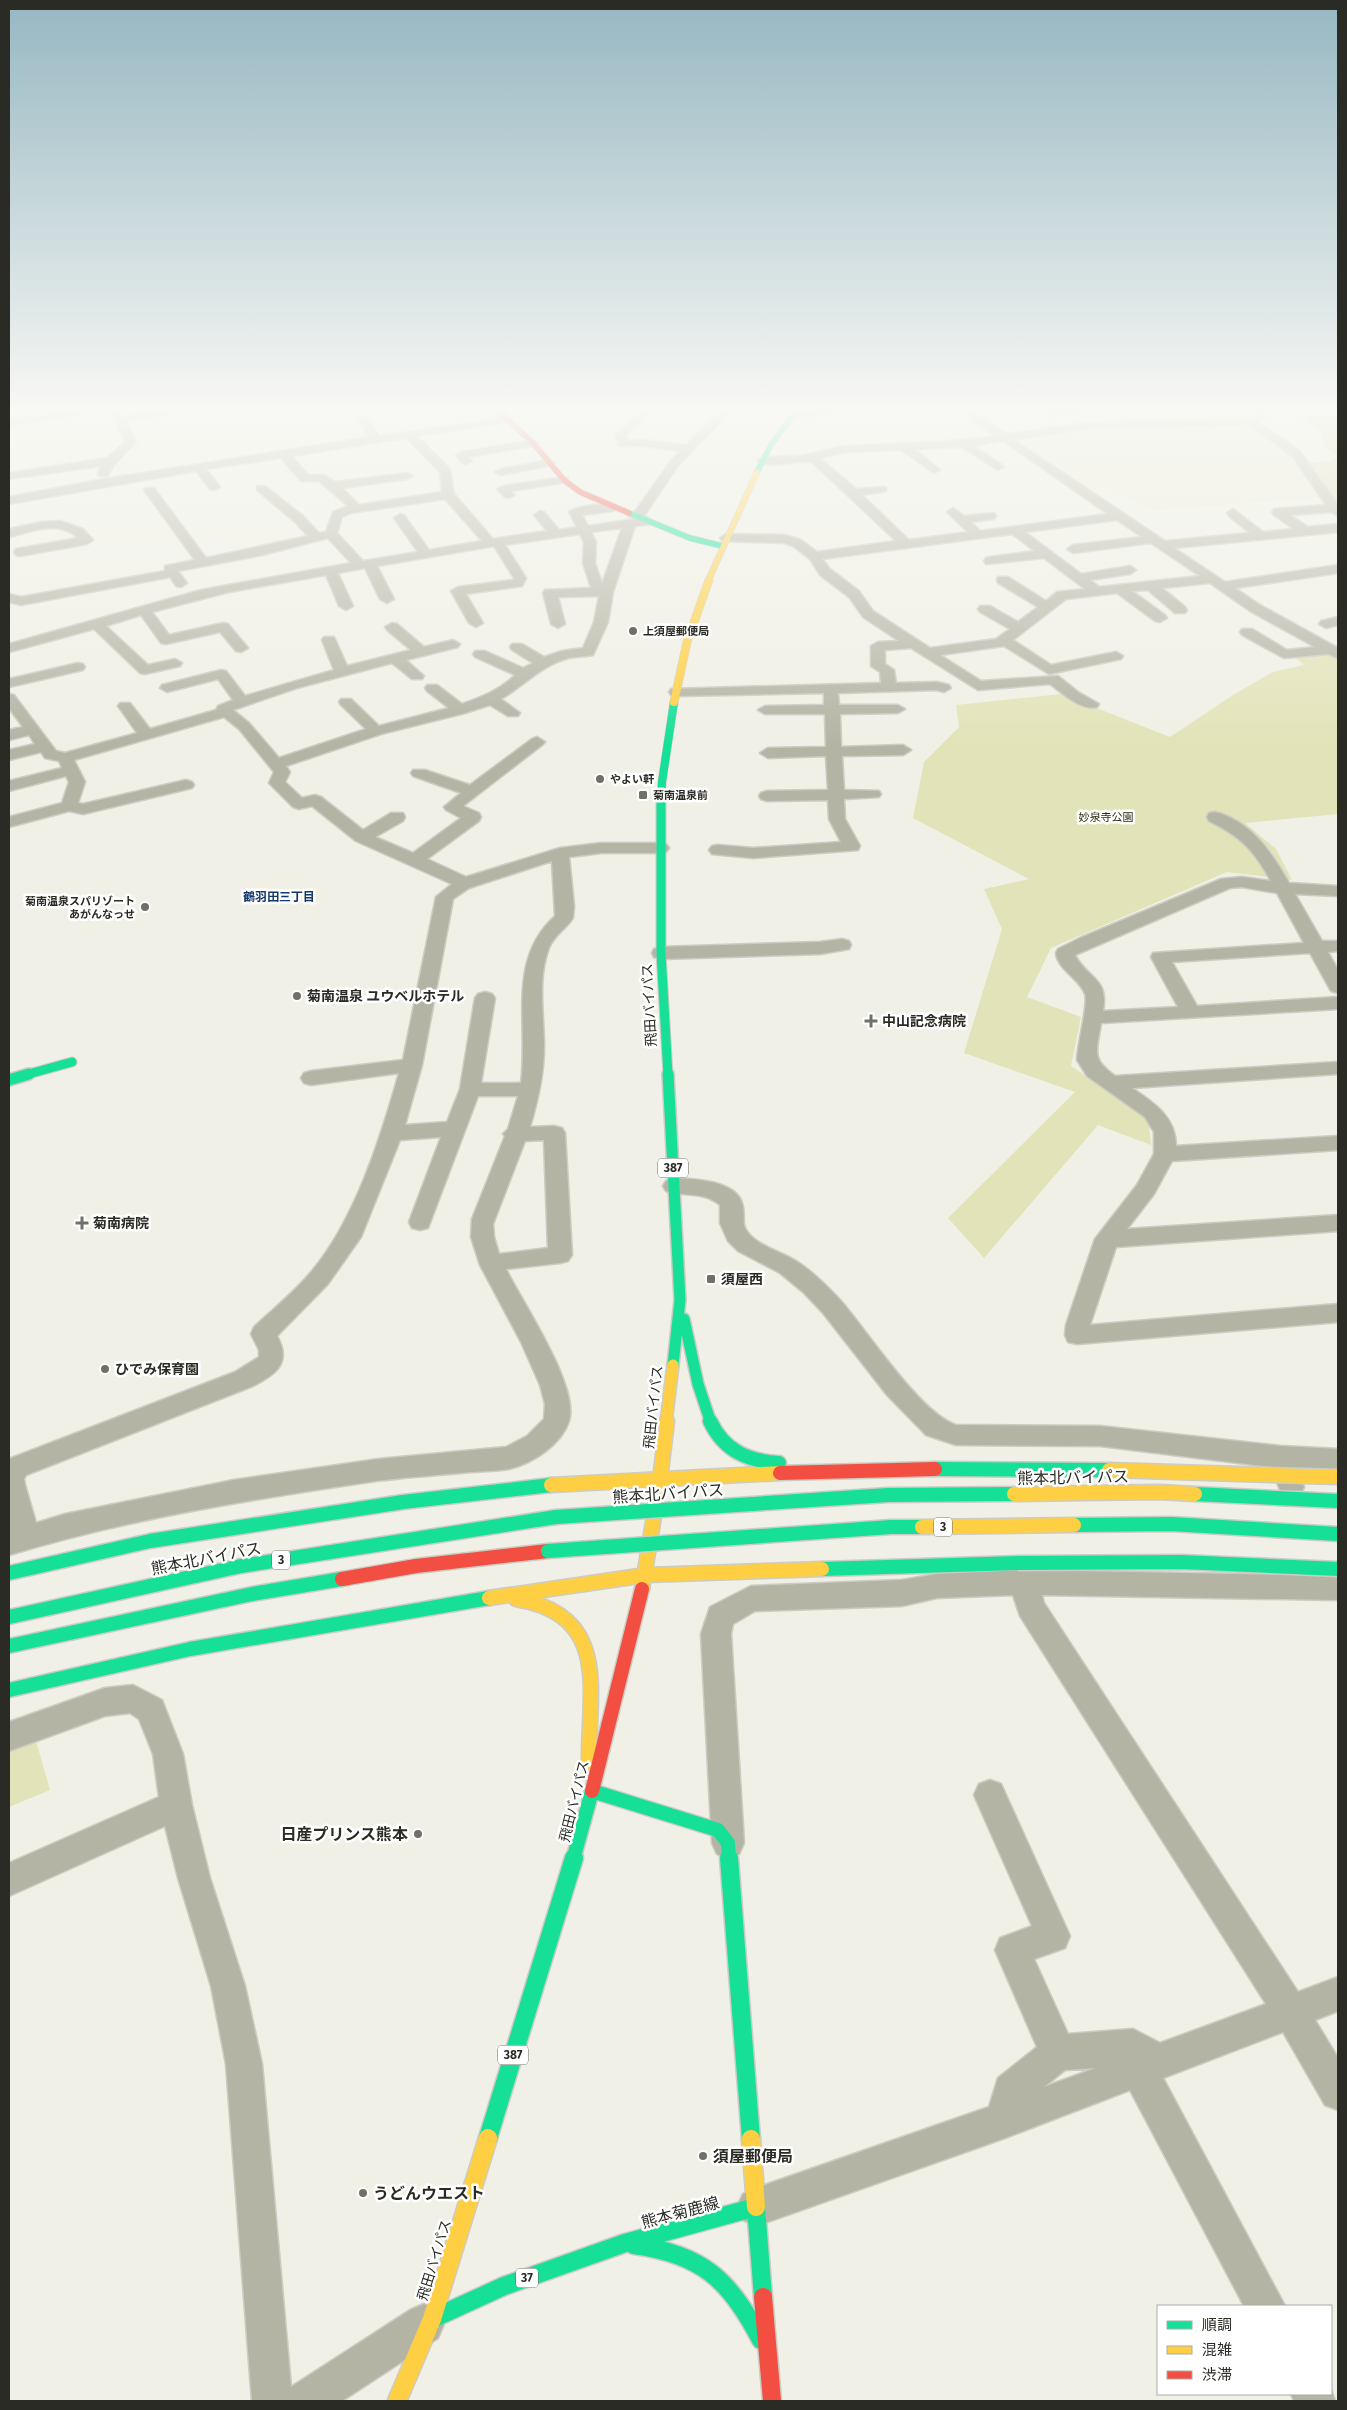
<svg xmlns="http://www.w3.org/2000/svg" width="1347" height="2410" font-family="'Fira Sans','Noto Sans JP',sans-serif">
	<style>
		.built { fill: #e9e9d6 }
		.green { fill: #e3e3b9 }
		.forest { fill: #d8d9ae }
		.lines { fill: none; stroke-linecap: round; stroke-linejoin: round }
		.street-casing { stroke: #ccccc4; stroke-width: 3 }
		.fast-far5-casing { stroke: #ccccc4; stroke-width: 7 }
		.fast-far4-casing { stroke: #ccccc4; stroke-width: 9 }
		.fast-far3-casing { stroke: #ccccc4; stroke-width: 11 }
		.fast-far2-casing { stroke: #ccccc4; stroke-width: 14 }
		.fast-far1-casing { stroke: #ccccc4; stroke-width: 17 }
		.fast-casing { stroke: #ccccc4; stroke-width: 21 }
		.slow-far4-casing { stroke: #ccccc4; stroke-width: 7 }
		.slow-far3-casing { stroke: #ccccc4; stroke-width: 9 }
		.slow-far2-casing { stroke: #ccccc4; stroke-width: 14 }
		.slow-far1-casing { stroke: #ccccc4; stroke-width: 17 }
		.slow-casing { stroke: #ccccc4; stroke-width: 21 }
		.jam-far2-casing { stroke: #ccccc4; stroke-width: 7 }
		.jam-far1-casing { stroke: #ccccc4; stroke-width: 17 }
		.jam-casing { stroke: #ccccc4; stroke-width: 21 }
		.street { fill: #b4b4a4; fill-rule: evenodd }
		.fast-far5 { stroke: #16e098; stroke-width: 5.5 }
		.fast-far4 { stroke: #16e098; stroke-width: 8 }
		.fast-far3 { stroke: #16e098; stroke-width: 9 }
		.fast-far2 { stroke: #16e098; stroke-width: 11 }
		.fast-far1 { stroke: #16e098; stroke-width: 14 }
		.fast { stroke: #16e098; stroke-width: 18 }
		.slow-far4 { stroke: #ffcf43; stroke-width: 5.5 }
		.slow-far3 { stroke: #ffcf43; stroke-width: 8 }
		.slow-far2 { stroke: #ffcf43; stroke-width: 11 }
		.slow-far1 { stroke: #ffcf43; stroke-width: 14 }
		.slow { stroke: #ffcf43; stroke-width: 18 }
		.jam-far2 { stroke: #f24e42; stroke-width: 5.5 }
		.jam-far1 { stroke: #f24e42; stroke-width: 14 }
		.jam { stroke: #f24e42; stroke-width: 18 }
		.fast-bridge-casing { stroke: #ccccc4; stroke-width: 17; stroke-linecap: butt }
		.slow-bridge-casing { stroke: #ccccc4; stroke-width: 17; stroke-linecap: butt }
		.fast-bridge { stroke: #16e098; stroke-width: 14 }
		.slow-bridge { stroke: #ffcf43; stroke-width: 14 }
		.poi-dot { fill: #6f7068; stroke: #fff; stroke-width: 2 }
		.labels { text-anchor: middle; stroke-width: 5; stroke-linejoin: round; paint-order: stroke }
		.far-poi-label { font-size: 11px; font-weight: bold; fill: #2a2b24; stroke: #fff; text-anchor: start }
		.far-park-label { font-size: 11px; fill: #303011; stroke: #fff }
		.far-neighbourhood-label { font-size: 12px; font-weight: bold; fill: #15386c; stroke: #fff }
		.shield { fill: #fff; stroke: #6a6b66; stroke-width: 1 }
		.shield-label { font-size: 12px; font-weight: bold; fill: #2a2b24 }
		.poi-label { font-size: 14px; font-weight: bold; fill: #2a2b24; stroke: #fff; text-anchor: start }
		.street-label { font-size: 14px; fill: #2a2b24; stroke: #fff }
		.near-street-label { font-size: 16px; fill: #2a2b24; stroke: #fff }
		.near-poi-label { font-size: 16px; font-weight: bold; fill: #2a2b24; stroke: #fff; text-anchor: start }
	</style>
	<rect width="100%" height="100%" fill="#f0f0e6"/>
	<path class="built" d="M1247 424 1255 426 1300 460 1323 497 1149 511 1112 487 1089 490 1012 439 1094 427Z"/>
	<path class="green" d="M1329 652 1338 659V814L1245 823 1276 849 1292 880 1227 872 1051 948 1027 997 1081 1017 1071 1066 1148 1118 1151 1145 1098 1125 984 1258 948 1218 1075 1092 964 1053 1002 929 984 889 1029 879 913 818 924 762 959 727 956 705 1061 694 1170 737 1233 695 1273 672 1304 665 1293 656Z
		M36 1741 50 1790 9 1807V1751Z"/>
	<path class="forest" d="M1280 407H1329L1338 411V505L1325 491 1306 463 1331 461 1337 457 1324 445 1322 433 1304 419Z"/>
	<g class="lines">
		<defs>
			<path id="street" d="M91 407H120L123 415 181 407H211L206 410 126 421 136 442 113 466 108 476H100L98 474 101 466 9 479V473L107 458 125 442 110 411 9 425V419Z
				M321 407H350C343 412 319 417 312 411Z
				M351 407H361L379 436 511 417V421L507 422 417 436 450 469 454 494 493 539 547 531 534 515 540 511 544 512 559 530 577 527 569 512C575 506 613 501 619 507L613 511 582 515 588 526 634 519 629 516 636 510 670 462 680 451 644 446H619L615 436 645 407H656L627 434V441L644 440 686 445 724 407H735L678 466 644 516 639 518 647 517 653 521 651 524 635 526 613 592 608 622 593 655C584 657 574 656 565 659 540 667 523 686 501 699L520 713 518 716H508L490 705 465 713 381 734 286 766 290 772 285 782 302 798 315 795 321 797 363 830 391 813H403L405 817 403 821 375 837 413 853 461 818 446 810 444 807 461 793 413 776 411 773 413 770H425L470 785 532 739 537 737 545 742 542 745 463 806 479 813 481 817 479 821 427 859 466 877 560 848 601 843H660L666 844 669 848 666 852 660 853H601L569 857 574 906 573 918C566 929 554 935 549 948 537 979 544 1015 544 1047 544 1075 538 1100 530 1127L554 1126 562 1128 565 1133 572 1255 568 1261 560 1263 506 1269C522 1302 580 1387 569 1421 561 1445 533 1463 509 1469 497 1471 483 1471 471 1472 439 1475 408 1477 376 1481 253 1499 127 1519 9 1555V1459L235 1372 259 1357V1350L251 1334 254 1327C273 1309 295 1292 312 1271 355 1220 381 1137 399 1073L311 1085 304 1083 301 1078 304 1073 311 1071 403 1060 436 897 452 884 356 841 312 806 299 809 293 807 269 783 274 772 270 767 239 729 224 717 74 760 85 782 78 803 83 804 186 780 192 782 194 785 192 788 83 814 69 811 9 827V817L62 803 69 782 66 776 9 791V781L62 768 59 761 45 758 41 752 9 760V750L35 744 29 735 9 740V730L23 727 9 708V694L14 695 56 751 65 753 137 733 118 706 120 703H130L150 729 216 710 218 706 233 700 218 679 167 692 160 688 162 685 221 670 226 671 245 696 334 670 322 640 324 637H334L347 666 411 650 387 630 385 627 392 623 397 624 424 647 453 640 460 644 458 647 406 660 424 676 422 679H412L392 663 297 688 233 710 249 723 279 758 366 729 341 705 339 702 341 699H351L379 726 449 708 427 691 425 688 427 685H437L462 704C482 697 500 690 515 675L475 657 473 654 475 651H485L523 668 533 663 512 650 510 647 512 644H522L544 657 562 651 583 648 594 622 599 596 558 597 565 624 558 628 551 624 543 593 545 590 591 588 583 563 584 542 580 534 505 545 526 578 522 586 466 594 483 623 476 627 469 623 451 591 458 587 513 580 514 578 494 546 377 566 394 599 387 603 380 599 365 568 338 573 353 606 346 610 339 606 326 575 229 592 152 612 169 635 223 623 228 624 248 648 241 652 236 651 220 632 166 644 161 643 141 615 106 626 148 665 175 659 182 663 180 666 145 674 140 673 94 629 9 652V644L201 590 351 563 328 538 262 555 178 571 187 583 181 587 176 586 170 577 21 605 9 602V594L21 597 165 571V566L195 560 144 490 146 488H154L206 558 308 536 295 522 257 490V486H265L303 516 319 533 326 532 333 512 348 506 319 481H301L281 458 206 469 220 487 214 490 210 489 196 471 9 504V497L104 479 369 437ZM406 438 440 472 442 492 359 505 342 488 407 479 413 476 407 473 335 482 325 475H308L292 456ZM445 499 482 541 429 550 404 515 400 514 394 518 418 552 363 561 337 533 342 517 351 513ZM622 528 602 584 595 563 596 542 591 532ZM552 861 555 916C506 960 529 1025 521 1083H481L495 998 492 994 485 992 478 994 475 998 460 1089 447 1122 405 1125 422 1065 453 899 469 888ZM478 1096H518L508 1129 503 1134 505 1136 472 1219 471 1237 480 1265 521 1342 540 1385 545 1404 544 1419 527 1436 506 1447 379 1459 234 1480 65 1514 36 1523 25 1485 24 1479 26 1475 253 1386C276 1374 292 1363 277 1336L328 1284 361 1237 400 1140 441 1137 409 1222 412 1228 420 1230 428 1228ZM544 1140 548 1248 499 1254 494 1237 493 1224 525 1141Z
				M850 407H909L904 410 793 417 788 414 793 411Z
				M954 407H966L1007 434 1092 422 1250 419 1258 415 1253 407H1264L1268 416 1259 422 1301 452 1338 505V516L1331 512 1290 515 1308 527 1338 524V532L1174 548 1225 582 1338 565V573L1235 588 1260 605 1338 648V658L1328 654 1284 658 1242 635 1240 632 1242 629H1252L1287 650 1315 647 1250 611 1210 583 1162 588 1185 607 1187 610 1185 613H1175L1148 590 1132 591 1165 615 1167 618 1160 622 1155 621 1117 593 1066 599 1013 640 1051 665 1116 652 1123 656 1121 659 1049 674 1004 646 940 655 981 681 1058 676 1078 692 1099 704 1097 707C1081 711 1062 693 1050 684L978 690 911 648 885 650V664L894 670 896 683 937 682 949 685 951 688 944 692 936 690 838 693 839 705H898L905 709 898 713 840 714 841 747 903 745 911 750 903 755 842 756 844 790 879 791 881 794 879 797 844 799 845 819 860 846 858 850 753 858 712 854 709 850 712 846 718 845 753 848 841 842 829 819 828 800 767 801 761 799 759 796 761 793 767 791 828 790 826 756 768 758 760 753 768 748 826 747 825 714H765L758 710 765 706 824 705V693L676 696 671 695 669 692 671 689 881 683 880 672 871 666V646L878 642 899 641 863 617 849 597 820 575 810 559 793 546 784 543 722 541 720 538 726 534 785 535 801 540 817 552 896 541 812 462C798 459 769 471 757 460 763 455 789 457 798 456 815 454 830 447 847 446 896 442 945 444 995 436ZM1250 425 1293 457 1326 505 1274 509 1272 512 1274 515 1294 529 1263 532 1233 509 1227 513 1229 516 1250 533 1165 541 1014 440 1092 428ZM1003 441 1108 514 980 531 971 522 994 519 996 516 994 513 964 516 953 508 947 512 968 532 909 540 862 495 886 491V487L856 489 820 458 845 452 901 450 934 473 940 470 938 468 914 449 962 447 998 470 1004 467 1002 465 974 446ZM1117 520 1142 537 1073 545 1067 549 1073 553 1151 543 1200 576 1099 587 1090 580 1130 574 1136 570 1130 566 1081 574 1025 532ZM1012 534 1035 551 990 557 986 558 984 561 986 564 1044 558 1085 589 1057 592 1046 601 1008 577H998L997 580 998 583 1038 607 1018 622 990 606H980L978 609 980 612 1010 629 996 639 930 648 873 611 859 591 830 569 822 559Z
				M1101 408 1106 411 1105 413 1052 416 1047 413 1052 410Z
				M533 440 538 443 537 445 469 457 472 461 466 464 462 463 456 455 461 452Z
				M549 460 555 463 553 465 501 475 495 472 501 469Z
				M564 477 568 478V482L512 491 515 495 509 498 505 497 497 489 503 486Z
				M60 521 83 529 93 540 87 544 20 556 16 555 14 552 16 549 78 538C59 519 31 532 9 537V529L41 522Z
				M1338 617V625L1326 628 1319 624 1321 621Z
				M78 663 83 664 85 667 83 670 9 687V679Z
				M1215 812C1251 821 1272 853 1289 883L1338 886V896L1295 894 1322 941H1338V951L1328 952 1338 970V993L1331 991 1310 953 1172 962 1197 1006 1338 997V1009L1101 1023C1097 1051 1090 1058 1115 1076L1338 1062V1074L1132 1088C1154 1103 1176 1117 1176 1146L1338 1136V1150L1172 1161 1154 1194 1127 1229 1338 1215V1231L1116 1247 1090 1325 1338 1304V1322L1077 1344 1068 1342 1065 1335 1066 1325 1095 1239 1137 1185 1154 1154V1132L1145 1117 1087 1076 1077 1060C1077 1046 1089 1003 1085 994 1079 978 1058 970 1056 953L1058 949 1080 938 1221 879 1242 877 1271 881C1253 849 1241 837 1209 821L1207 817 1209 813ZM1242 887 1277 893 1304 943 1153 953 1151 957 1178 1007 1103 1011C1109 977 1087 979 1075 955L1230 888Z
				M842 939 849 941 851 945 849 949 820 954 661 959 654 957 652 953 654 949 661 947 820 942Z
				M674 1178C692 1179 735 1180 742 1203 747 1218 738 1224 752 1237 764 1248 782 1252 796 1261 812 1271 828 1287 841 1301 868 1332 920 1413 956 1425L1100 1426 1281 1446 1338 1449V1471L1298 1469 1304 1487 1300 1495 1291 1498 1282 1495 1271 1467 1100 1446 956 1445 926 1435 887 1395 823 1313 803 1292 780 1273 738 1251 728 1241 720 1223V1205C704 1191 685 1197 666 1191L663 1186 666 1181Z
				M1025 1570 1338 1576V1600L1042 1595 1044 1603 1298 1992 1338 1977V2011L1315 2020 1338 2058V2110L1325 2105 1283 2032 1163 2078 1285 2306H1244L1130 2090 1005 2138 756 2226 743 2220 737 2207 743 2194 756 2188 989 2107 998 2078 1037 2047 995 1950 1000 1938 1032 1926 974 1795 979 1784 990 1780 1001 1784 1070 1936 1065 1948 1034 1959 1068 2034 1133 2029 1160 2043 1266 2004 1020 1616 1013 1595 937 1598 902 1606 755 1611 733 1624 731 1634 744 1843 739 1854 728 1859 717 1854 712 1843 701 1634 710 1607 751 1586 902 1580 937 1574ZM1096 2068 1044 2087 1065 2070Z
				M133 1685 162 1700 183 1754 192 1805 210 1878 245 1986 262 2064 291 2387 410 2310 424 2304 438 2310 444 2324 438 2338 342 2401H252L226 2064 211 1986 178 1878 165 1826 9 1896V1863L159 1797 153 1754 139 1719 130 1713 105 1716 9 1751V1722L105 1688Z
				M1331 2390 1335 2401H1294L1291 2394H1331Z"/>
			<path id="fast-far5" d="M757 472 771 445 799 407
				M629 513 690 538 722 546"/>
			<path id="fast-far4" d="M661 800 662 782 674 702"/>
			<path id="fast-far3" d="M661 799V953L668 1075
				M25 1075 72 1062"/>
			<path id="fast-far2" d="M668 1074 680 1300 673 1365
				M9 1080 29 1074
				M684 1319 698 1384 711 1423"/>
			<path id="fast-far1" d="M710 1421C724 1451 748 1461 779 1463
				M935 1469 1109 1470
				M822 1569 1018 1563
				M9 1573 150 1541 403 1502 551 1485
				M9 1617 241 1566 556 1517
				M9 1646 252 1594 342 1579
				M9 1690 190 1649 489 1598
				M592 1791 718 1830 728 1843 729 1860
				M573 1860 592 1791"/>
			<path id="fast" d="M729 1858 751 2139
				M488 2138 574 1858
				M634 2245C702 2254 730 2280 761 2340
				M432 2319 504 2286 625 2243 756 2207 763 2297"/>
			<path id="slow-far4" d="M708 581 757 472"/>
			<path id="slow-far3" d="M674 702 687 642 709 580"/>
			<path id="slow-far2" d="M666 1423 673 1365"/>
			<path id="slow-far1" d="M551 1485 780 1473
				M642 1589 660 1480 667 1421
				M489 1598 646 1575 822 1569
				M516 1599C612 1615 588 1692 589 1762"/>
			<path id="slow" d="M751 2139 756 2207
				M397 2401 432 2319 488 2138"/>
			<path id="jam-far2" d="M494 407 533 443 564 480 580 492 629 513"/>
			<path id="jam-far1" d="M780 1473 935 1469
				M342 1579 416 1566 548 1551
				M592 1791 642 1589"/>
			<path id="jam" d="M763 2297 772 2401"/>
		</defs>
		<use href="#street" class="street-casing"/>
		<use href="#fast-far5" class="fast-far5-casing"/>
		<use href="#fast-far4" class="fast-far4-casing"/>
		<use href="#fast-far3" class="fast-far3-casing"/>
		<use href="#fast-far2" class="fast-far2-casing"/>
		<use href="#fast-far1" class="fast-far1-casing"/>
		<use href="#fast" class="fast-casing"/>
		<use href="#slow-far4" class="slow-far4-casing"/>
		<use href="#slow-far3" class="slow-far3-casing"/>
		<use href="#slow-far2" class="slow-far2-casing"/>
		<use href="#slow-far1" class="slow-far1-casing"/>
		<use href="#slow" class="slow-casing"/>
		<use href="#jam-far2" class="jam-far2-casing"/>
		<use href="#jam-far1" class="jam-far1-casing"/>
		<use href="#jam" class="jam-casing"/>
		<use href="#street" class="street"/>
		<use href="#fast-far5" class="fast-far5"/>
		<use href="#fast-far4" class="fast-far4"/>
		<use href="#fast-far3" class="fast-far3"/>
		<use href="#fast-far2" class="fast-far2"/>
		<use href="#fast-far1" class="fast-far1"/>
		<use href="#fast" class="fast"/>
		<use href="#slow-far4" class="slow-far4"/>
		<use href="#slow-far3" class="slow-far3"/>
		<use href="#slow-far2" class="slow-far2"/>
		<use href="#slow-far1" class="slow-far1"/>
		<use href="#slow" class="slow"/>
		<use href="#jam-far2" class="jam-far2"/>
		<use href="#jam-far1" class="jam-far1"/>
		<use href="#jam" class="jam"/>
		<defs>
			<path id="fast-bridge" d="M1195 1494 1338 1501
				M556 1517 888 1495 1014 1494
				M1074 1525 1171 1524 1338 1534
				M548 1551 891 1527H922
				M1018 1563 1181 1562 1338 1569"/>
			<path id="slow-bridge" d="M1109 1470 1338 1477
				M1014 1494 1159 1492 1195 1494
				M922 1527 1074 1525"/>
		</defs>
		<use href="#fast-bridge" class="fast-bridge-casing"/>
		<use href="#slow-bridge" class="slow-bridge-casing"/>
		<use href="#fast-bridge" class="fast-bridge"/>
		<use href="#slow-bridge" class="slow-bridge"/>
	</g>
	<linearGradient id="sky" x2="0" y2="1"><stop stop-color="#96b7c2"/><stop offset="0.55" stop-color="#f8f8f4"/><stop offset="1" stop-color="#f8f8f4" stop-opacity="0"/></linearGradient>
	<rect width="1347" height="745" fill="url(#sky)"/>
	<g class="poi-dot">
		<circle cx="633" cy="631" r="5"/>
		<circle cx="600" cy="779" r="5"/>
		<rect x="638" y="790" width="10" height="10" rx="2.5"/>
		<circle cx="145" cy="907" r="5"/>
		<circle cx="297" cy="996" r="5"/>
		<path d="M868.5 1013.5h5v5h5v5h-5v5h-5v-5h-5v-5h5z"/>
		<path d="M79.5 1215.5h5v5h5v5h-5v5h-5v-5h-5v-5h5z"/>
		<rect x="706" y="1274" width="10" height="10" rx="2.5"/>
		<circle cx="105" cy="1369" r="5"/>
		<circle cx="418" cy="1834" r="5"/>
		<circle cx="703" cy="2156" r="5"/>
		<circle cx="363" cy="2193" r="5"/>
	</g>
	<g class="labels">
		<g class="far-poi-label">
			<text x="643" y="635">上須屋郵便局</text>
			<text x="610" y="783">やよい軒</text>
			<text x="653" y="799">菊南温泉前</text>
			<text x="135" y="905" text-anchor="end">菊南温泉スパリゾート<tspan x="135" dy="13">あがんなっせ</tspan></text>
		</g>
		<g class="far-park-label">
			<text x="1106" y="821">妙泉寺公園</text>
		</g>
		<g class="far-neighbourhood-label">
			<text x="279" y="901">鶴羽田三丁目</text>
		</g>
		<g class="shield">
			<rect x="658" y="1158.5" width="30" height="19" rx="4"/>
			<rect x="934" y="1517.5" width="18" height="19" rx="4"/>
			<rect x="272" y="1550.5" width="18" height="19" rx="4"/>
			<rect x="498" y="2045.5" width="30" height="19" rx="4"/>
			<rect x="516" y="2268.5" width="22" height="19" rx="4"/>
		</g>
		<g class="shield-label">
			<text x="673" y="1172">387</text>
			<text x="943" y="1531">3</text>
			<text x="281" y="1564">3</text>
			<text x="513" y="2059">387</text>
			<text x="527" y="2282">37</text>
		</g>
		<g class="poi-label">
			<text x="307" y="1001">菊南温泉 ユウベルホテル</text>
			<text x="882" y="1026">中山記念病院</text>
			<text x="93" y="1228">菊南病院</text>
			<text x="721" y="1284">須屋西</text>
			<text x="115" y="1374">ひでみ保育園</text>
		</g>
		<g class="street-label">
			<text transform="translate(649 1005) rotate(-93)" y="5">飛田バイパス</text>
			<text transform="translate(653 1407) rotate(-84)" y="5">飛田バイパス</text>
			<text transform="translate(574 1801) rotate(-76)" y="5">飛田バイパス</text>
			<text transform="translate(434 2260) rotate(-73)" y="5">飛田バイパス</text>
		</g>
		<g class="near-street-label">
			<text transform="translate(1073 1477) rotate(-1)" y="6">熊本北バイパス</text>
			<text transform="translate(668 1493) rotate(-4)" y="6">熊本北バイパス</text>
			<text transform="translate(206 1558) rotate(-11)" y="6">熊本北バイパス</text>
			<text transform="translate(680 2212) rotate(-15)" y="6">熊本菊鹿線</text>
		</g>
		<g class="near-poi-label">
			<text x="408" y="1840" text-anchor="end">日産プリンス熊本</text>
			<text x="713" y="2162">須屋郵便局</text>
			<text x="373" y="2199">うどんウエスト</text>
		</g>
	</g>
	<rect width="1347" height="2410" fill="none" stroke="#2a2b24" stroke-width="20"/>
	<rect x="1157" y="2305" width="175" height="90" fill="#ffffff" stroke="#aaaaa7"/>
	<rect x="1167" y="2321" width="25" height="8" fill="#16e098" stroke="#aaaaa7"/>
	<text x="1202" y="2330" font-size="15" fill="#2a2b24">順調</text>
	<rect x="1167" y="2346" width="25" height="8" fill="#ffcf43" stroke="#aaaaa7"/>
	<text x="1202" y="2355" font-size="15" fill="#2a2b24">混雑</text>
	<rect x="1167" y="2371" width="25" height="8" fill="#f24e42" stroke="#aaaaa7"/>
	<text x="1202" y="2380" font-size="15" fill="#2a2b24">渋滞</text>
</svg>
